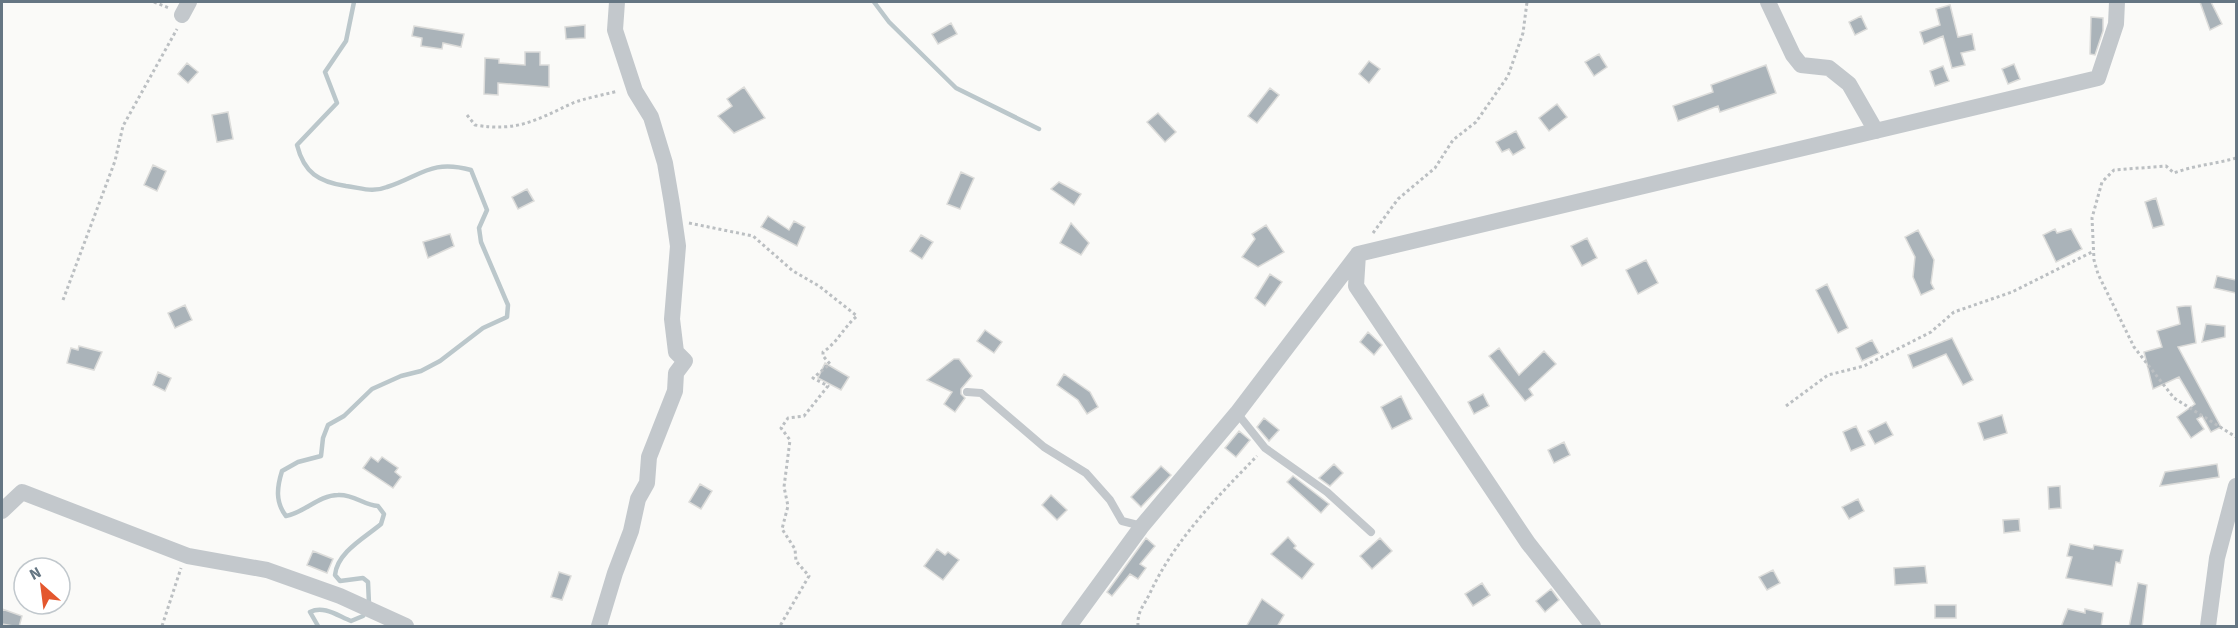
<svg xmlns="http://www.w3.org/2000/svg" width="2238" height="628" font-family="'Source Sans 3',sans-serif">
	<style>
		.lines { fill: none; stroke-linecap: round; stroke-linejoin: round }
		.stream { stroke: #bbc7cb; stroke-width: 4.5 }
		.building { fill: #aab3b9; stroke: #dcdcda; stroke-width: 1.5 }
		.path { stroke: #bbbfc2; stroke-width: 3; stroke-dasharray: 3 3; stroke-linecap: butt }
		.lane { stroke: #c3c8cc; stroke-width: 8 }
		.street { stroke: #c3c8cc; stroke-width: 16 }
	</style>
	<rect width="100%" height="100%" fill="#fafaf8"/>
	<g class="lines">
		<path class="stream" d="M354 2 346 41 325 72 337 103 297 145C304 173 319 182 346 186 362 188 372 193 387 187 421 176 431 159 471 170L487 210 479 228 481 242 508 305 507 317 483 328 440 361 421 371 401 376 372 389 344 416 328 425 323 438 321 456 298 462 282 471C277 487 275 502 286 516 304 513 319 495 338 495 354 494 363 505 378 506L384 514 381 524C366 537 337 552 335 575L340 581 363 578 368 582 369 604
			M874 2 889 22 956 88 1039 129
			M318 626 310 612C324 605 338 616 351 621L363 616 366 612"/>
	</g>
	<path class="building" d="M2200 2H2211L2222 24 2210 30Z
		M1950 5 1958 37 1972 34 1975 50 1961 53 1965 65 1952 68 1943 36 1924 44 1920 32 1940 25 1936 9Z
		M1861 16 1867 29 1855 35 1849 22Z
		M2091 17 2103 18V31L2095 55 2090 54Z
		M951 23 957 34 938 44 932 34Z
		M585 25V38L566 39 565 27Z
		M414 26 464 34 461 47 443 43 442 49 421 46 422 38 412 36Z
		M525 52H540V65H549V87L498 83V95L484 94 485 58 499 59V63L525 65Z
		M1599 54 1607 67 1594 76 1585 62Z
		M1369 61 1380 69 1369 83 1359 74Z
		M187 63 198 72 188 83 178 74Z
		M2014 64 2020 79 2008 84 2002 69Z
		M1766 65 1776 93 1720 112 1718 106 1678 121 1673 106 1713 92 1711 85Z
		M1943 66 1949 81 1935 86 1930 71Z
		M744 87 765 118 734 133 718 116 732 106 727 99Z
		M1270 88 1279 95 1257 123 1248 116Z
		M1557 104 1567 117 1549 131 1539 118Z
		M228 112 233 139 217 142 212 115Z
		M1158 113 1176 132 1165 142 1147 122Z
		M1516 131 1525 148 1513 155 1509 149 1502 152 1496 142Z
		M153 165 166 171 157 191 144 185Z
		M961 172 974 178 960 209 947 204Z
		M1059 182 1081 194 1074 205 1051 189Z
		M527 189 534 201 518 209 512 197Z
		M2156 198 2164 225 2153 228 2145 202Z
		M768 216 789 230 794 221 805 227 797 246 761 227Z
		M1071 223 1089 243 1081 255 1060 243Z
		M1266 225 1284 252 1258 267 1242 257 1255 239 1252 234Z
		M2055 229 2057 233 2071 229 2082 249 2056 262 2043 235Z
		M1918 230 1934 260 1931 283 1934 289 1921 295 1913 277 1915 257 1905 237Z
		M450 234 454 246 428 258 423 242Z
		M921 235 933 242 922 259 910 251Z
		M1587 238 1597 258 1582 266 1571 246Z
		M1646 260 1658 283 1638 294 1626 270Z
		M1270 274 1282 282 1265 306 1255 298Z
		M2217 276 2236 280V293L2214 288Z
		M1827 284 1848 328 1838 333 1816 290Z
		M185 305 192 320 175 328 168 313Z
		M2185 306H2191L2196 343 2178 347 2221 427 2211 432 2202 416 2197 419 2204 429 2191 438 2177 417 2195 404 2179 377 2153 389 2144 352 2162 347 2157 331 2180 324 2177 307Z
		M2206 324 2225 326V337L2202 342Z
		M985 330 1002 342 994 353 977 341Z
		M1368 332 1382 345 1374 355 1360 342Z
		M1952 338 1973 380 1963 385 1946 354 1913 368 1908 355Z
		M1872 340 1879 353 1862 361 1856 348Z
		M79 346 102 352 94 370 67 363 71 348 78 350Z
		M1499 348 1519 375 1544 351 1556 364 1529 389 1533 395 1525 401 1489 356Z
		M954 359H959L972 376 961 389V394L965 398 955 412 944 404 952 392 927 380Z
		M825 363 849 377 841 390 818 378Z
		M158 372 171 378 165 391 153 385Z
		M1064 374 1090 392 1098 407 1087 414 1078 400 1057 385Z
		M1483 394 1489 406 1474 414 1468 402Z
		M1401 396 1412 419 1392 429 1381 407Z
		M2002 415 2007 433 1984 440 1978 423Z
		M1264 418 1279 430 1269 441 1257 427Z
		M1886 422 1893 435 1875 444 1868 431Z
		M1856 426 1865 445 1851 451 1843 432Z
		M1239 431 1250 440 1236 457 1225 448Z
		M1564 442 1570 455 1554 463 1548 450Z
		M371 457 378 462 382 457 398 468 395 472 401 477 393 488 363 468Z
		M1334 464 1343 473 1330 486 1319 478Z
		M2217 464 2219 477 2160 486 2165 472Z
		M1161 466 1171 475 1141 507 1131 497Z
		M1293 476 1329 504 1321 513 1287 482Z
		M700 484 712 491 701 509 689 502Z
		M2060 486 2061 508 2049 509 2048 487Z
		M1051 495 1067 510 1057 520 1042 505Z
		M1858 499 1864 511 1849 519 1842 507Z
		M2019 519 2020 531 2004 533 2003 520Z
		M1288 537 1296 546 1294 548 1314 564 1302 579 1271 554Z
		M1146 538 1155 546 1140 564 1146 568 1138 579 1130 574 1112 596 1107 592Z
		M1380 538 1392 551 1372 569 1360 556Z
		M2070 544 2093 549 2094 545 2123 550 2120 563 2116 562 2112 586 2066 578 2072 557 2067 556Z
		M937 549 945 555 948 552 959 560 943 580 924 566Z
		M313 551 333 559 327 573 307 565Z
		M1925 566 1927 583 1895 585 1894 568Z
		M1773 570 1780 583 1767 590 1759 577Z
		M559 572 571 576 562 600 551 597Z
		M1482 583 1490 595 1473 606 1465 594Z
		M2138 583 2147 585 2142 627H2129Z
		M1551 589 1559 600 1545 612 1536 601Z
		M1262 599 1284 615 1277 627H1246Z
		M1935 605H1956V618H1935Z
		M2 609 22 616 19 627 2 624Z
		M2068 609 2085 613V609L2103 613 2101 627H2061Z"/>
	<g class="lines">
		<path class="path" d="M154 2 169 8
			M467 115 475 125C518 132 536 120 573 103 582 99 607 94 618 91
			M2236 158C2216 164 2195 165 2174 173L2166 166 2114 170 2102 182 2092 218 2094 260 2098 274 2134 347 2174 398 2236 437
			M689 223 753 236 793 271 819 286 857 316C843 328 838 342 823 352V356L830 364 813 378 828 386 804 416 788 418 781 428 790 440 784 487 788 506 782 529 795 549 796 561 809 576 780 626
			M1373 233 1398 199 1435 168 1453 140 1476 122 1508 76 1523 33 1527 2
			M63 300 115 161 123 126 177 29
			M1786 406 1828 375 1864 366 1931 332 1954 312 2012 292 2092 252
			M162 626 181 568
			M1138 626C1137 611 1144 606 1150 593 1174 541 1217 497 1257 456"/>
		<path class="lane" d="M967 392 981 393 1044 447 1086 473 1110 500 1122 521 1142 526
			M1237 413 1265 448 1327 492 1371 532"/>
		<path class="street" d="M1768 2 1793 55 1801 65 1829 68 1849 84 1876 131
			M182 15 189 2
			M2 511 22 492 188 556 267 570 340 596 406 626
			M599 626 615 573 631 531 638 499 647 483 649 457 675 391 676 373 685 361 676 352 672 319 678 246 672 204 665 163 651 117 635 91 615 30 617 2
			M1069 626 1142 526 1237 413 1358 254
			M1593 626 1528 543 1356 286 1358 254 2098 78 2116 24 2117 2
			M2208 626 2217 558 2236 486"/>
	</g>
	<rect width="2238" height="628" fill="none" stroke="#657683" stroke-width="6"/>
	<g transform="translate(42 586) rotate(332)"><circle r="28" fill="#ffffff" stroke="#c1c8cd" stroke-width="1.5"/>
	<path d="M0-4.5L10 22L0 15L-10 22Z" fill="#e4572e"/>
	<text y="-9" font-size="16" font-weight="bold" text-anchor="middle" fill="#657683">N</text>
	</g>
</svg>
